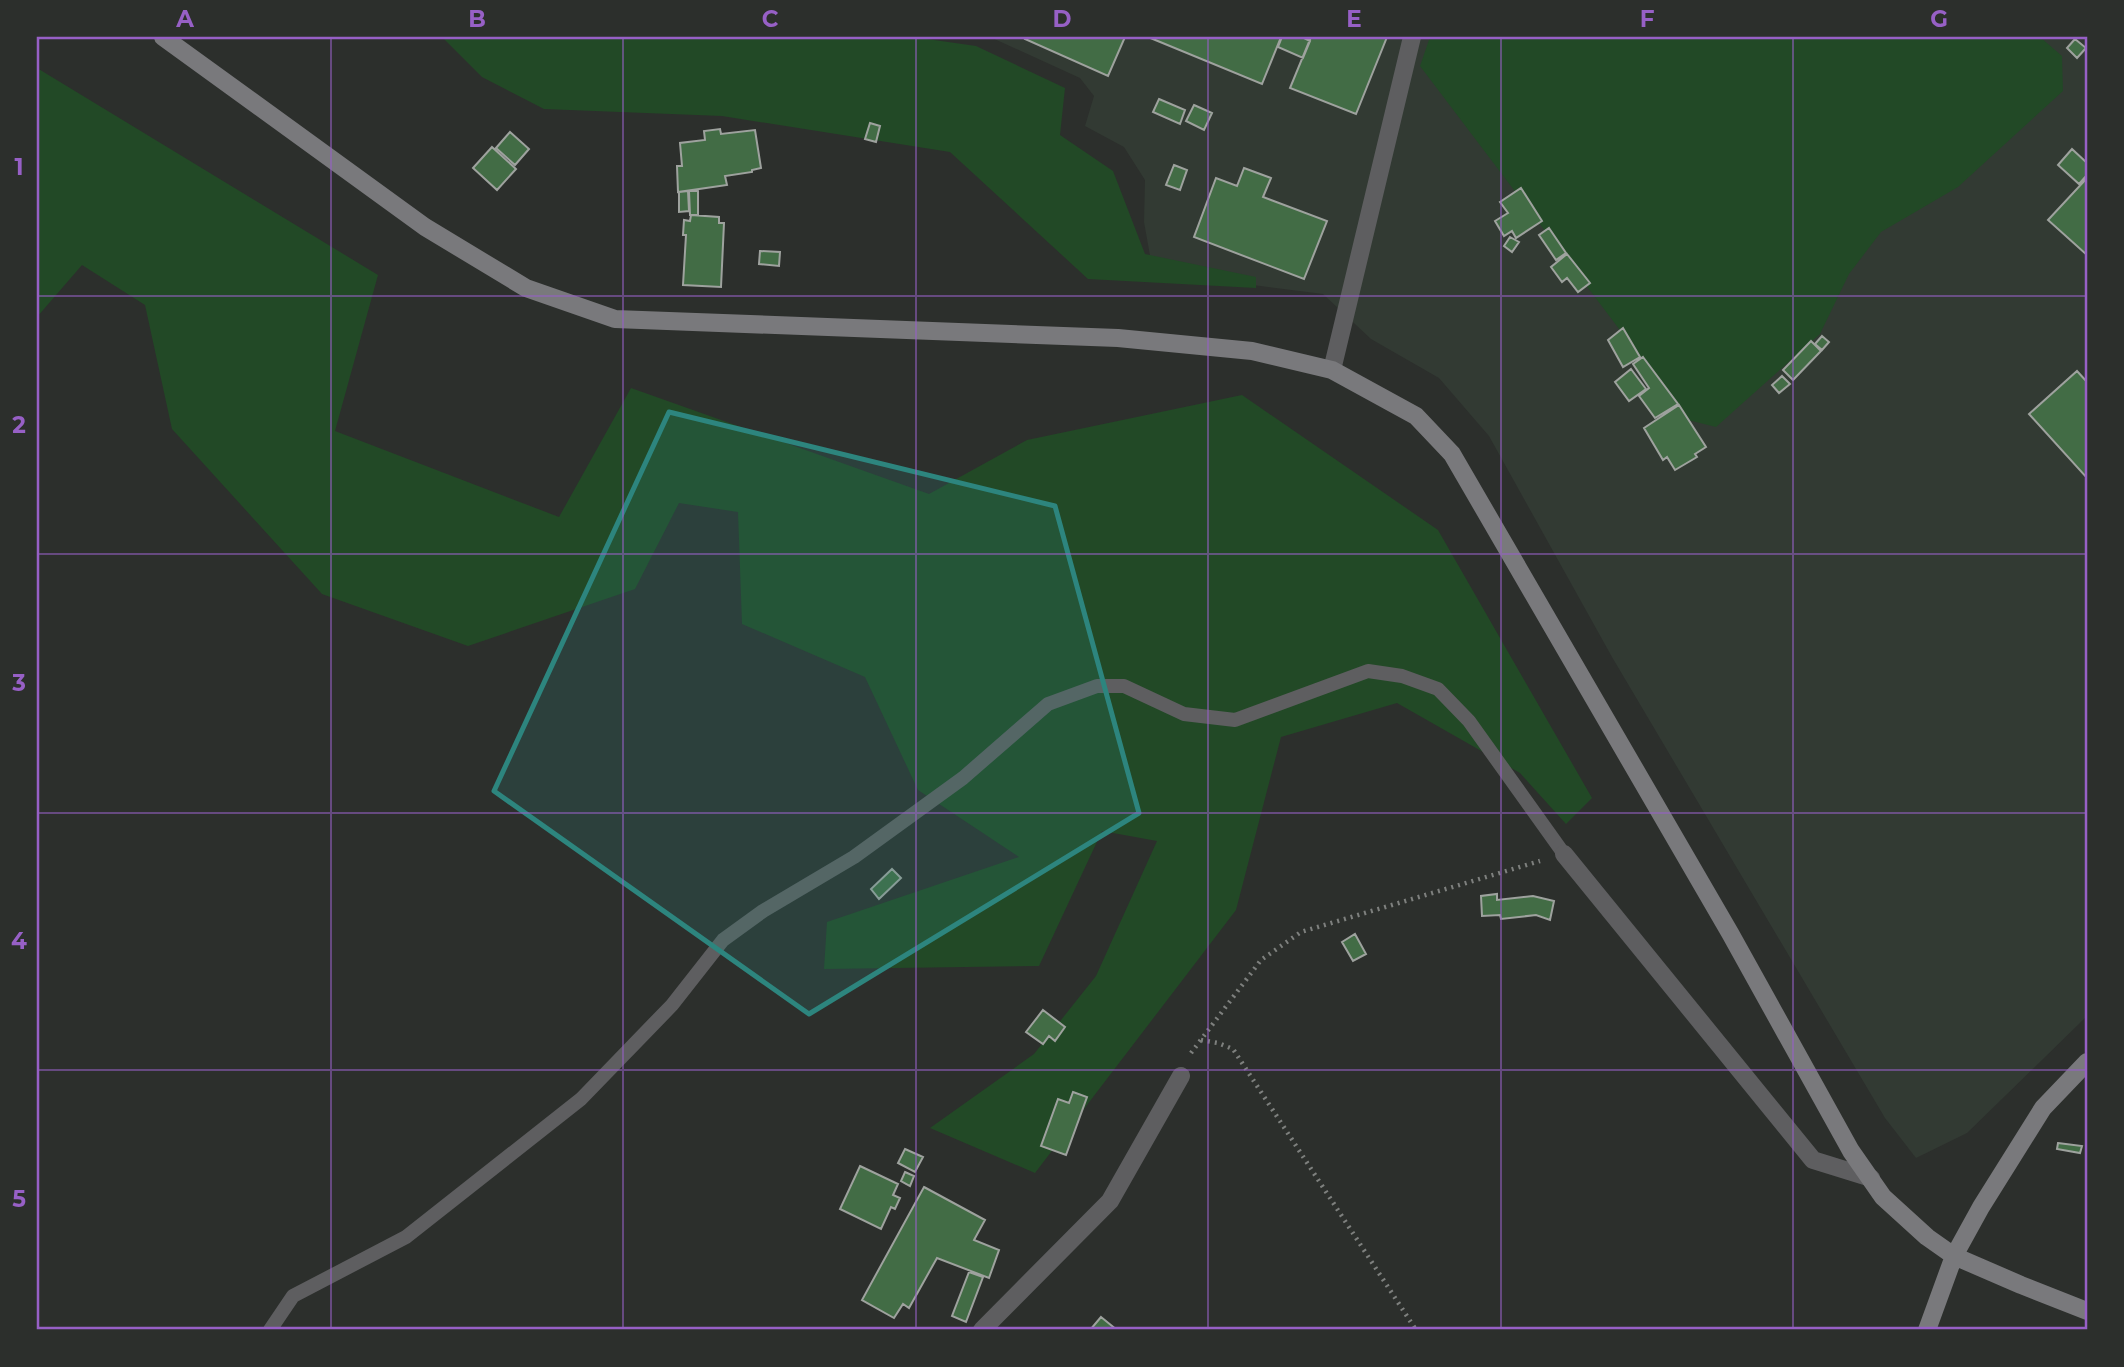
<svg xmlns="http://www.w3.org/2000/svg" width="2124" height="1367" font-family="Montserrat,sans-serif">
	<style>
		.built { fill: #323a33 }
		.green { fill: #224926 }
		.building { fill: #426c45; stroke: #9ea29e; stroke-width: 2 }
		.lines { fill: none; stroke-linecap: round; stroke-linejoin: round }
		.path { stroke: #7e807e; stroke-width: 4.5; stroke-dasharray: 2 5; stroke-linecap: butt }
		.lane { stroke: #5e5e60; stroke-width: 14 }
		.street { stroke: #5e5e60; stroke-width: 18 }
		.secondary { stroke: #79797c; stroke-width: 18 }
		.marked { fill: #2d857e; fill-opacity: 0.2; stroke: #2d857e; stroke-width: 5; stroke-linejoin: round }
		.grid { fill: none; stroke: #9760c6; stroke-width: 2; stroke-opacity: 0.55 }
		.neatline { fill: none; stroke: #9760c6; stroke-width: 2.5 }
		.grid-label { font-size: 23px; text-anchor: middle; font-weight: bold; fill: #9760c6 }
	</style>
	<rect width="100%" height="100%" fill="#2c2f2c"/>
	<path class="built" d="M990 37H2087V1016L1967 1133 1916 1158 1885 1118 1612 657 1489 436 1439 378 1371 339 1323 294 1153 272 1144 222 1145 180 1124 147 1085 126 1094 96 1080 78Z"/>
	<path class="green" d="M442 37H913L976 46 1065 88 1060 135 1113 171 1145 254 1256 277V288L1088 279 950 152 722 116 544 109 482 77Z
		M1430 37H2040L2062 56 2063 91 1958 187 1881 232 1849 274 1820 334 1716 427 1688 420 1420 66Z
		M37 68 378 275 335 431 559 517 631 388 929 494 1027 440 1242 395 1438 530 1592 798 1566 824 1520 773 1397 703 1281 737 1236 910 1035 1173 930 1128 1034 1054 1096 976 1157 841 1102 831 1039 966 824 969 827 922 1019 857 918 790 865 677 742 624 738 512 679 503 635 589 468 646 322 594 172 429 145 305 82 265 37 317Z"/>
	<path class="building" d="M1026 37H1125L1108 76 1025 39Z
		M1148 37H1281L1262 84Z
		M1282 37H1302L1310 41 1303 58 1278 47Z
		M1311 37H1387L1356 114 1290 88Z
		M2075 39 2086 48 2077 58 2067 48Z
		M1159 99 1185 110 1180 124 1153 112Z
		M1194 105 1212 113 1204 130 1186 121Z
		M870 123 880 126 876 142 865 139Z
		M720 129 721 134 755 130 761 168 752 170V172L725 176 727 185 678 192 677 166H682L680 143 705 140 704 131Z
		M510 132 529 149 515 165 496 148Z
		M492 147 516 169 497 190 473 168Z
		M2072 149 2087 163V175L2079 184 2058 165Z
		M1174 165 1187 170 1180 190 1166 185Z
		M1244 168 1271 178 1263 197 1327 221 1304 279 1194 237 1216 178 1237 186Z
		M2087 178V255L2048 220Z
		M1521 188 1542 221 1516 238 1512 231 1504 236 1495 221 1508 213 1500 202Z
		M688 191 689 211 679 212V192Z
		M689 191H698V215H690Z
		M691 215 719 217V223H724L721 287 683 285 686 235H683L684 220 690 221Z
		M1549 228 1566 253 1556 260 1539 235Z
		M1510 237 1519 242 1512 252 1504 246Z
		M760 251 780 252 779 266 759 264Z
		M1567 254 1590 283 1578 292 1567 278 1562 282 1551 267Z
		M1623 328 1640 357 1623 367 1608 340Z
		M1822 336 1829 342 1822 350 1815 344Z
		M1811 341 1821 351 1793 380 1783 370Z
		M1643 357 1678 404 1655 418 1639 396 1649 388 1633 364Z
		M1631 369 1646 389 1629 401 1615 382Z
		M2077 371 2087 382V478L2029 414Z
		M1782 376 1790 384 1779 393 1772 385Z
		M1679 405 1706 447 1695 454 1697 457 1675 470 1667 457 1663 460 1644 428Z
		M892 869 901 878 879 899 871 889Z
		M1497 894V900L1533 896 1554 901 1550 920 1536 915 1501 919 1500 915 1482 916 1481 896Z
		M1355 934 1366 954 1353 961 1342 942Z
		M1043 1010 1065 1027 1055 1041 1049 1036 1043 1044 1026 1032Z
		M1073 1092 1087 1097 1066 1155 1041 1146 1058 1099 1069 1103Z
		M2058 1143 2082 1146 2080 1153 2057 1149Z
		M905 1149 923 1157 915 1172 898 1163Z
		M860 1166 898 1184 893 1195 900 1198 895 1209 891 1207 881 1229 840 1209Z
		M905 1172 914 1176 910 1186 901 1181Z
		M924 1187 985 1220 974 1240 999 1250 989 1278 937 1258 909 1308 903 1304 894 1318 862 1300Z
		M969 1272 983 1277 966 1322 952 1316Z
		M1101 1317 1117 1330H1090Z"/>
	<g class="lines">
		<path class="path" d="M1201 1040 1218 1043 1233 1049 1416 1330
			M1191 1053 1261 960 1301 932 1540 861"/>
		<path class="lane" d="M270 1330 293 1296 406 1237 581 1099 672 1005 723 940 763 911 854 857 963 778 1048 704 1097 686H1124L1184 714 1235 720 1368 671 1402 676 1438 689 1469 721 1564 854"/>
		<path class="street" d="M1332 370 1412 37
			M1564 854 1813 1160 1871 1178
			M982 1330 1110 1201 1181 1076"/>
		<path class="secondary" d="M163 37 425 227 526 288 615 319 1118 338 1252 351 1332 370 1416 416 1452 454 1730 933 1851 1151 1883 1197 1927 1237 1954 1256 2021 1285 2087 1311
			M1927 1330 1954 1256 1981 1207 2043 1108 2087 1062"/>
	</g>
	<path class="marked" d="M669 412 1055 506 1139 813 809 1014 494 791Z"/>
	<path class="grid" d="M331 37V1330M623 37V1330M916 37V1330M1208 37V1330M1501 37V1330M1793 37V1330M37 296H2087M37 554H2087M37 813H2087M37 1070H2087"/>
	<rect width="2124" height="1367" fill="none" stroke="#2c2f2c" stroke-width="77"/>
	<rect x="38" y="38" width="2048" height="1290" class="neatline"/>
	<g class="grid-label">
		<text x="185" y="27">A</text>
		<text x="477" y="27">B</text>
		<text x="770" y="27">C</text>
		<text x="1062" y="27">D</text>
		<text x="1354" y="27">E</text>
		<text x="1647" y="27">F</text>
		<text x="1939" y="27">G</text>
		<text x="19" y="175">1</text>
		<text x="19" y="433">2</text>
		<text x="19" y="691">3</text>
		<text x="19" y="949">4</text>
		<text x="19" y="1207">5</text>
	</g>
</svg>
